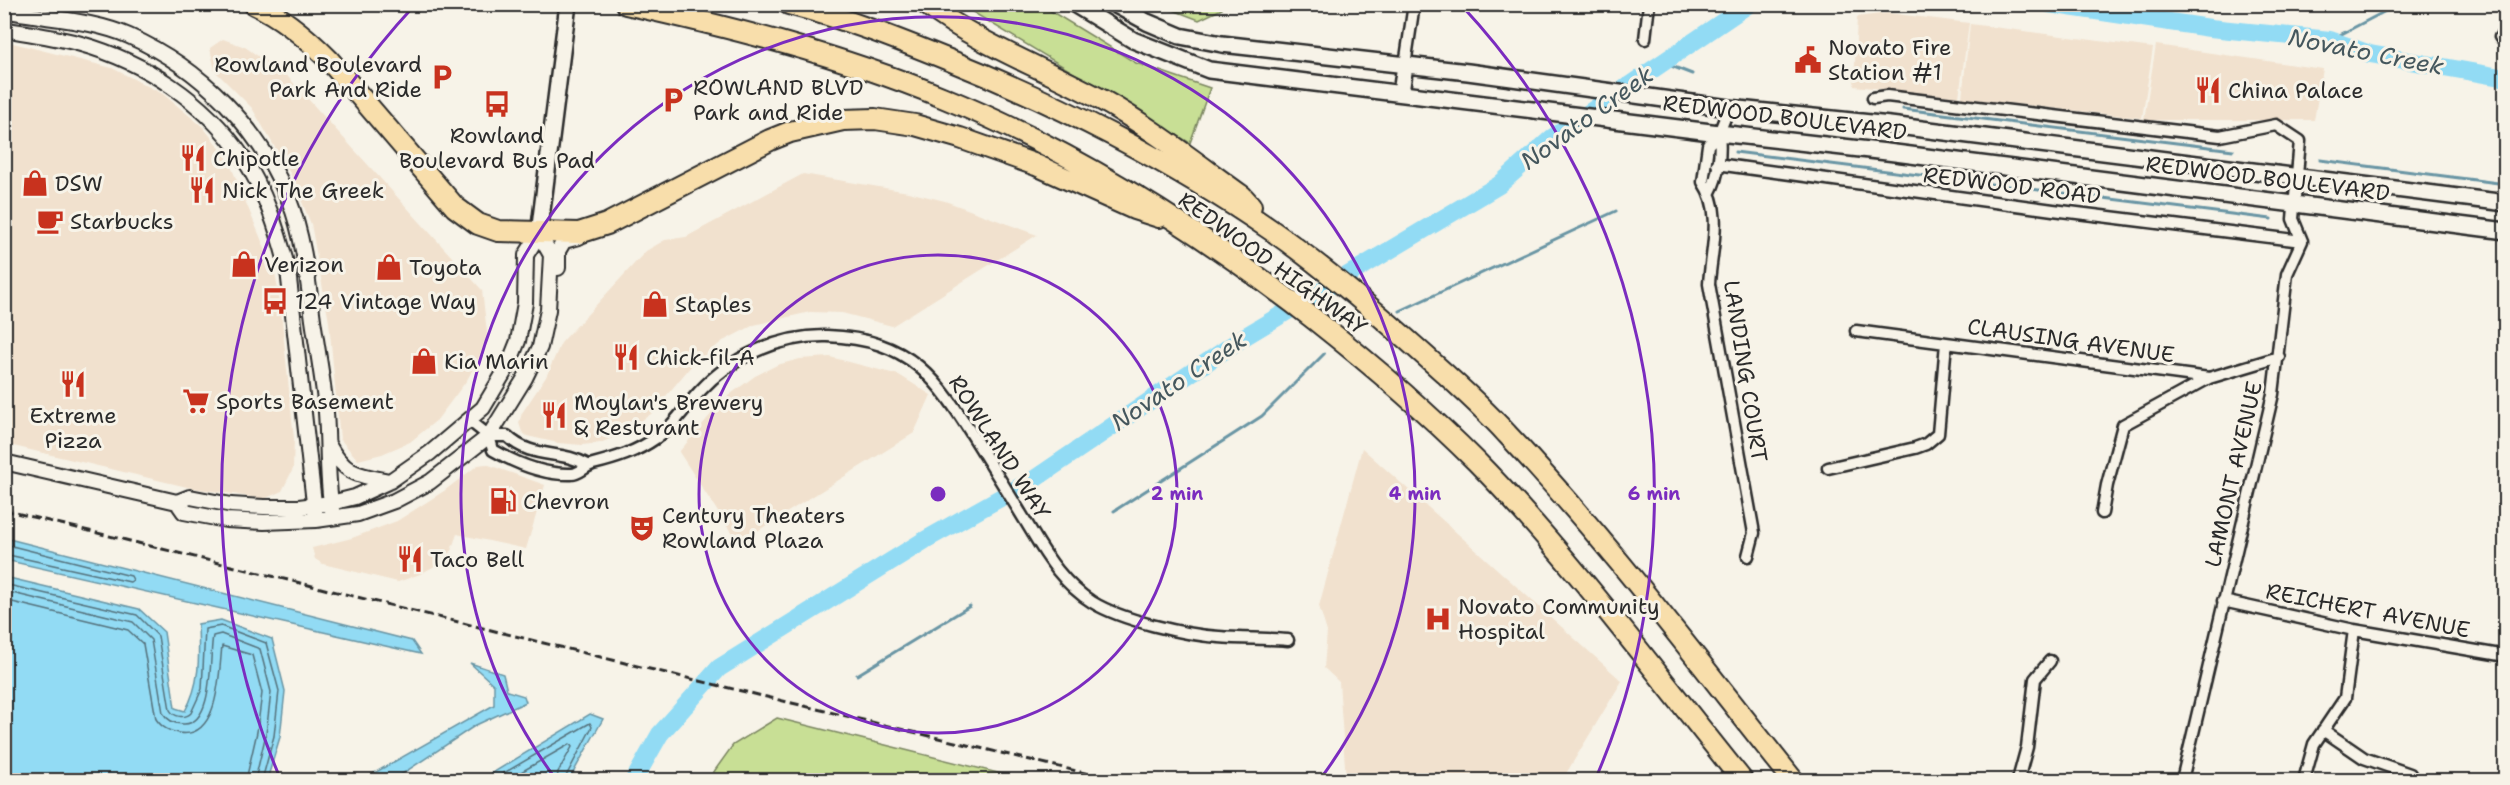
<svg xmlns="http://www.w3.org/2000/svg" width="2510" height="785" font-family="'Shantell Sans',sans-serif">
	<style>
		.built { fill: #f1e1ce }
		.green { fill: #c8df95; stroke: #7a8560; stroke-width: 1.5 }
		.water { fill: #92dbf4; stroke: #6995a4; stroke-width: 1.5 }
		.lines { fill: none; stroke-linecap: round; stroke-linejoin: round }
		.shore { stroke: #54717b; stroke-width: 1.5 }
		.stream { stroke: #6995a4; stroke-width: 3 }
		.river { stroke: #92dbf4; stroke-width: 18 }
		.minor-casing { stroke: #2b2b2b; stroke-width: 15 }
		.tertiary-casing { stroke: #2b2b2b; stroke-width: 18 }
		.secondary-casing { stroke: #2b2b2b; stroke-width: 20 }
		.motorway-casing { stroke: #2b2b2b; stroke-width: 24 }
		.minor { stroke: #f7f3e8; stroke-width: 10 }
		.tertiary { stroke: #f7f3e8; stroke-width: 14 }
		.secondary { stroke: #f7f3e8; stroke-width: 15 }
		.motorway { stroke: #f8deab; stroke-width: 20 }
		.rail { stroke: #2b2b2b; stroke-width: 3; stroke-dasharray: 9 4.5; stroke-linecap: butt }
		.ring { fill: none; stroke: #7b2cbf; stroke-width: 3 }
		.labels { text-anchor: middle; stroke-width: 6; stroke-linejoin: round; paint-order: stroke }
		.poi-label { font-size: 22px; fill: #2b2b2b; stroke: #f7f3e8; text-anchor: start }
		.street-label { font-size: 22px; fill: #2b2b2b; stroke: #f7f3e8 }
		.water-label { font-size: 24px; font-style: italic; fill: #45575d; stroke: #f7f3e8 }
		.centre { fill: #7b2cbf; stroke: #f7f3e8; stroke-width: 3 }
		.ring-label { font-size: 18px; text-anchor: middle; font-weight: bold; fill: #7b2cbf; stroke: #f7f3e8; stroke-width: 6; stroke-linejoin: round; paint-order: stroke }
	</style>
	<rect width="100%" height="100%" fill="#f7f3e8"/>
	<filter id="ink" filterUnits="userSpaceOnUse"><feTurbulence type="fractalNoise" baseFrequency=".0167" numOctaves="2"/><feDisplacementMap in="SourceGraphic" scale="12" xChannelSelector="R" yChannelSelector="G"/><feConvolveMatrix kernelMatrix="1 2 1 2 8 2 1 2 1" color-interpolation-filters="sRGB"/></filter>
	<g filter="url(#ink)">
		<path class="built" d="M1888 13 1969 23 1959 97 1854 86 1857 17Z
			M1970 24 2153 48 2142 118 1962 98Z
			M223 39 245 47 288 77 482 290 488 341 467 380 437 420 410 442 382 454 358 460 340 439 329 322 311 224 291 175 252 108 215 71 210 48Z
			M5 41 112 68 163 94 203 127 228 159 275 273 280 301 294 439 293 469 282 491 264 499 187 487 5 444Z
			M2156 45 2323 69 2314 120H2144Z
			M803 174 908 192 945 201 1037 235 892 326 842 313 810 312 754 325 723 341 692 365 651 414 622 434 600 443 582 445 558 443 527 436 522 432 519 423 522 413 546 377 561 343 646 251 665 240 686 237Z
			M830 357 899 375 931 395 914 433 738 543 679 452 724 399 755 376 777 365 800 359Z
			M1362 448 1622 681 1567 772 1566 780H1346L1339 682 1324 668 1327 632 1319 606Z
			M486 464 545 485 526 549 457 534 448 559 420 574 398 582 323 564 315 559 312 548 352 538 397 521 444 491 478 465Z"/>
		<path class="green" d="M961 5H1041L1136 63 1210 88 1190 143Z
			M1160 5 1223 4V5L1222 9 1199 20Z
			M777 718 1026 780H708L733 745Z"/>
		<path class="water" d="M5 538 412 641 421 654 5 560Z
			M5 577 139 609 164 632 175 708 185 711C201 683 199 655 198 624L221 620 272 639 285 691 280 737 267 780H5Z
			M470 663 503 674 507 691 524 696 526 702 476 725 393 780H362L494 705V685Z
			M590 714 603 719 569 780H481Z"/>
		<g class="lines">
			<path class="shore" d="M4 544 131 576 133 580 130 582 4 554
				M4 584 137 615 158 636 170 710C174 717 185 719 191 713L202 689 205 629 221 626 266 643 279 691 274 736 262 780
				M4 591 133 622 151 640 163 713C168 721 175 724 183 724 215 726 209 653 213 636L221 634 260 649 271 692 266 734 255 780
				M4 600 128 630 143 644 156 719C162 728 169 731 179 733 220 740 219 670 222 646L252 655 262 693 257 732 246 780
				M492 780 590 723 592 727 564 780
				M507 780 570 744 572 747 558 772 557 780"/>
			<path class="stream" d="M2120 15 2126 4
				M2330 40 2399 4
				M1661 62 1692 74
				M1903 109 2233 150
				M1735 152 2271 219
				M2320 160 2506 184
				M1400 311 1616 211
				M1114 511 1262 416 1324 354
				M857 675 970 606"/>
			<path class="river" d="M2049 4 2210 28 2330 40 2370 54 2506 78
				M634 780 660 734 719 668 925 540 1036 478 1244 337 1499 185 1552 138 1749 4"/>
			<defs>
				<path id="minor" d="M2500 37 2506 35
					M1645 39 1649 4
					M1405 65 1414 4
					M1873 98 1887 96 2220 136 2276 125 2300 141 2293 219 2302 241 2287 274 2273 394 2182 780
					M1729 108 1719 133 1708 145 1703 182C1724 213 1711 249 1709 284L1754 533 1748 556
					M1717 164 2053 210 2302 241
					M1710 192C1719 176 1721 152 1719 133
					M1856 331 2209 378 2279 357
					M470 421 489 436 493 450C517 464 543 475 572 474 579 474 586 466 593 464 617 458 636 452 656 438 674 426 685 407 700 391 731 357 780 335 827 336 911 339 937 378 978 444 996 473 1014 502 1032 532 1048 559 1065 585 1092 602 1121 620 1185 635 1219 637 1242 639 1265 638 1288 640
					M489 436H507C532 460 560 449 588 465
					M1828 468 1915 448 1926 444 1938 434 1946 343
					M2102 513 2107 485 2123 425 2209 378
					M2223 601 2354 630 2506 656
					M2323 730 2364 758 2410 774V780
					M2018 780 2027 747 2035 679 2050 661
					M2304 780 2314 744 2345 698 2354 630"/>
				<path id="tertiary" d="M4 10C45 19 90 19 129 36 201 68 259 127 289 200 304 238 308 281 313 320 317 347 322 374 325 401 329 437 326 474 332 510
					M4 29C30 34 56 37 81 44 145 62 204 101 242 156 265 190 278 231 288 270L315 512
					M558 268V251L564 241 579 237
					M328 444C345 475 357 475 390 481
					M4 462 177 502 190 497 231 505 264 507H299L331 503 355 497 390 481 430 453 483 408 508 366 518 341 525 303 526 255 539 234 551 255 548 310 540 347 525 378 489 436 430 482 394 501 358 514 316 520 264 522 226 520 184 512 177 502"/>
				<path id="secondary" d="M1074 4 1133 40 1209 70 1719 133 1887 152 2506 231
					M1114 4 1147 22 1180 36 1222 44 1468 72 1729 108 1890 125 2506 203
					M1401 93 1405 65
					M539 234 568 4"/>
				<path id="motorway" d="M254 4C283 17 307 38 329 60L455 207 478 224 498 231 579 233 607 224 770 140 790 132 843 120 875 119 915 125 960 138 1036 165 1134 209 1159 217
					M626 4C734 28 840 55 942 97 1077 152 1199 230 1314 319 1371 364 1426 411 1477 462 1572 559 1657 675 1742 780
					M789 4C844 18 897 39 949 60 1059 104 1174 163 1271 230 1324 267 1374 310 1422 353 1451 379 1481 405 1507 434 1610 543 1700 664 1793 780
					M926 4C979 45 1044 68 1102 100 1152 128 1196 163 1242 196L1251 206"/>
			</defs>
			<use href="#minor" class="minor-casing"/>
			<use href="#tertiary" class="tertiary-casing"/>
			<use href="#secondary" class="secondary-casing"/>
			<use href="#motorway" class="motorway-casing"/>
			<use href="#minor" class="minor"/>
			<use href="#tertiary" class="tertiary"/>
			<use href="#secondary" class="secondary"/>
			<use href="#motorway" class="motorway"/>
			<path class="rail" d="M4 510 637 666 1114 780"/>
		</g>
	</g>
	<g class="ring">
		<circle cx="938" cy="494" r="239"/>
		<path d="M555 778A477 477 0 1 1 1321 778"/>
		<path d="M281 780A716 716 0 0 1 414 6M1462 6A716 716 0 0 1 1595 780"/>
	</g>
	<defs>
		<symbol id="civic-bare" viewBox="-9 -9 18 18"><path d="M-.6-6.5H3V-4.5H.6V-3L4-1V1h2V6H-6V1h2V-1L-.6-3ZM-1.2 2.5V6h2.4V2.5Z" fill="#c8321e" stroke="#f7f3e8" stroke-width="2.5" paint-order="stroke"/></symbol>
		<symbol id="parking-bare" viewBox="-9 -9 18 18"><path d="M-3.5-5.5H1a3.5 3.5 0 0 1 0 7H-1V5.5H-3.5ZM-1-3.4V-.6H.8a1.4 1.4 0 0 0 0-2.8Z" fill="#c8321e" stroke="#f7f3e8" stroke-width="2.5" paint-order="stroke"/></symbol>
		<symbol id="restaurant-bare" viewBox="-9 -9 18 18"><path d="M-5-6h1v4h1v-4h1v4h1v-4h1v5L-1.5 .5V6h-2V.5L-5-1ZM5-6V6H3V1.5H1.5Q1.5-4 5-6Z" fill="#c8321e" stroke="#f7f3e8" stroke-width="2.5" paint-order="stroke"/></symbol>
		<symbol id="bus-bare" viewBox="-9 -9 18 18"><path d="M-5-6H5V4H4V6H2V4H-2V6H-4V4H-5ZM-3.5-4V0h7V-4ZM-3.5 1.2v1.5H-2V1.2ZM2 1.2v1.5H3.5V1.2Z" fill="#c8321e" stroke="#f7f3e8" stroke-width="2.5" paint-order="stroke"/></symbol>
		<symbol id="shop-bare" viewBox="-9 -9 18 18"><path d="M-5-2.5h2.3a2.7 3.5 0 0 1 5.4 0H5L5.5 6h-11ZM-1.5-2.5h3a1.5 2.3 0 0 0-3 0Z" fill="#c8321e" stroke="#f7f3e8" stroke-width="2.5" paint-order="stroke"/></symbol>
		<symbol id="cafe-bare" viewBox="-9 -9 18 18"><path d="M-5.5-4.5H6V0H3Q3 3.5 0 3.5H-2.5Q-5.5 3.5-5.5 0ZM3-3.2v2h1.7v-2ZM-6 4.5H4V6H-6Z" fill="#c8321e" stroke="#f7f3e8" stroke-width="2.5" paint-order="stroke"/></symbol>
		<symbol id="supermarket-bare" viewBox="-9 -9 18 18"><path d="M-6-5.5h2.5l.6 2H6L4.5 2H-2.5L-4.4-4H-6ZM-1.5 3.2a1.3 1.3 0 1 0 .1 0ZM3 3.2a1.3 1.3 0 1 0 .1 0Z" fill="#c8321e" stroke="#f7f3e8" stroke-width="2.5" paint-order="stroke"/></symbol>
		<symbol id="fuel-bare" viewBox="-9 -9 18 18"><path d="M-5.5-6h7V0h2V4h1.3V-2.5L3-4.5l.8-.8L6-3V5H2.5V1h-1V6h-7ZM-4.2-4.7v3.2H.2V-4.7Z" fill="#c8321e" stroke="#f7f3e8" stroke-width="2.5" paint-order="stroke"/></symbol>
		<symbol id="theatre-bare" viewBox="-9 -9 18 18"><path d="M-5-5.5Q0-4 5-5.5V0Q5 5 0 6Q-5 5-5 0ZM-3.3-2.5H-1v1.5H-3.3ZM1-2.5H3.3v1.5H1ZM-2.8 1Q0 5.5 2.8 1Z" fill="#c8321e" stroke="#f7f3e8" stroke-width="2.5" paint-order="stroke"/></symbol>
		<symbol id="hospital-bare" viewBox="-9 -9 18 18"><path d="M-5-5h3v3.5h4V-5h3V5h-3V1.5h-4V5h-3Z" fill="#c8321e" stroke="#f7f3e8" stroke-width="2.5" paint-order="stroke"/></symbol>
	</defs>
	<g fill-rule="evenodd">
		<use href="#civic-bare" x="1789" y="41" width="38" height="38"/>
		<use href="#parking-bare" x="423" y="58" width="38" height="38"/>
		<use href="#restaurant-bare" x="2189" y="71" width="38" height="38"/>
		<use href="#parking-bare" x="654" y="81" width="38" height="38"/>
		<use href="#bus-bare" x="478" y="85" width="38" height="38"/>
		<use href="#restaurant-bare" x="174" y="139" width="38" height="38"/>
		<use href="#shop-bare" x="16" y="164" width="38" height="38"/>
		<use href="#restaurant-bare" x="183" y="171" width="38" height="38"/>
		<use href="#cafe-bare" x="31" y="202" width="38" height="38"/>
		<use href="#shop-bare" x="225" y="245" width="38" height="38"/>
		<use href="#shop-bare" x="370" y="248" width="38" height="38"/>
		<use href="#bus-bare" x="256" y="282" width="38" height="38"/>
		<use href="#shop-bare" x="636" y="285" width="38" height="38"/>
		<use href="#restaurant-bare" x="607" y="338" width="38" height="38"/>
		<use href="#shop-bare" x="405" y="342" width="38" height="38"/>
		<use href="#restaurant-bare" x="54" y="365" width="38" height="38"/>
		<use href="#supermarket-bare" x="177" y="382" width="38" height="38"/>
		<use href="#restaurant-bare" x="535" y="396" width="38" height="38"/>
		<use href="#fuel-bare" x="484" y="482" width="38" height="38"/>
		<use href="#theatre-bare" x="623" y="509" width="38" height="38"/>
		<use href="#restaurant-bare" x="391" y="540" width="38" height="38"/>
		<use href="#hospital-bare" x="1419" y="600" width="38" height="38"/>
	</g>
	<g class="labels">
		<g class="poi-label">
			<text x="1828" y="55">Novato Fire<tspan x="1828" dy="25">Station #1</tspan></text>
			<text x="422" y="72" text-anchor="end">Rowland Boulevard<tspan x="422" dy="25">Park And Ride</tspan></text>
			<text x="693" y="95">ROWLAND BLVD<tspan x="693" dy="25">Park and Ride</tspan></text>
			<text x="2228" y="98">China Palace</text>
			<text x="497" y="143" text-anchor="middle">Rowland<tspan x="497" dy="25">Boulevard Bus Pad</tspan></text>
			<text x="213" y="166">Chipotle</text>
			<text x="55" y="191">DSW</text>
			<text x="222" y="198">Nick The Greek</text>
			<text x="70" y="229">Starbucks</text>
			<text x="264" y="272">Verizon</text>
			<text x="409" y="275">Toyota</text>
			<text x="295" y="309">124 Vintage Way</text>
			<text x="675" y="312">Staples</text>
			<text x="646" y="365">Chick-fil-A</text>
			<text x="444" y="369">Kia Marin</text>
			<text x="216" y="409">Sports Basement</text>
			<text x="574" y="410">Moylan's Brewery<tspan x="574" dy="25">&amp; Resturant</tspan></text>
			<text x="73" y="423" text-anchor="middle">Extreme<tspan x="73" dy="25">Pizza</tspan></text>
			<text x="523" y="509">Chevron</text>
			<text x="662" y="523">Century Theaters<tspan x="662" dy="25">Rowland Plaza</tspan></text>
			<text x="430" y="567">Taco Bell</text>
			<text x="1458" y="614">Novato Community<tspan x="1458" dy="25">Hospital</tspan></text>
		</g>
		<g class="street-label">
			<text transform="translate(1785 117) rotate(7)" y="8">REDWOOD BOULEVARD</text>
			<text transform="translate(2268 178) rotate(7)" y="8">REDWOOD BOULEVARD</text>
			<text transform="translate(2012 185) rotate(7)" y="8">REDWOOD ROAD</text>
			<text transform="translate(1273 263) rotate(36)" y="8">REDWOOD HIGHWAY</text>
			<text transform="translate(2071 340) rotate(8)" y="8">CLAUSING AVENUE</text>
			<text transform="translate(1746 371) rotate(81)" y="8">LANDING COURT</text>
			<text transform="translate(1000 447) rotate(57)" y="8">ROWLAND WAY</text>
			<text transform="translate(2233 474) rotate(-77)" y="8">LAMONT AVENUE</text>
			<text transform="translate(2368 610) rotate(11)" y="8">REICHERT AVENUE</text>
		</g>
		<g class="water-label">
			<text transform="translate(2366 52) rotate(11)" y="8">Novato Creek</text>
			<text transform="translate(1587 118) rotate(-36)" y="8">Novato Creek</text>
			<text transform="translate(1179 381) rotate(-34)" y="8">Novato Creek</text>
		</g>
	</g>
	<circle cx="938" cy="494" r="9" class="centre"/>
	<g class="ring-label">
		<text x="1177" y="500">2 min</text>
		<text x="1415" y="500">4 min</text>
		<text x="1654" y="500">6 min</text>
	</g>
	<rect width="2510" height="785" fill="none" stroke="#f7f3e8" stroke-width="24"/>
	<rect x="12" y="12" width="2486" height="761" fill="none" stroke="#2b2b2b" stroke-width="2" filter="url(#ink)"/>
</svg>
